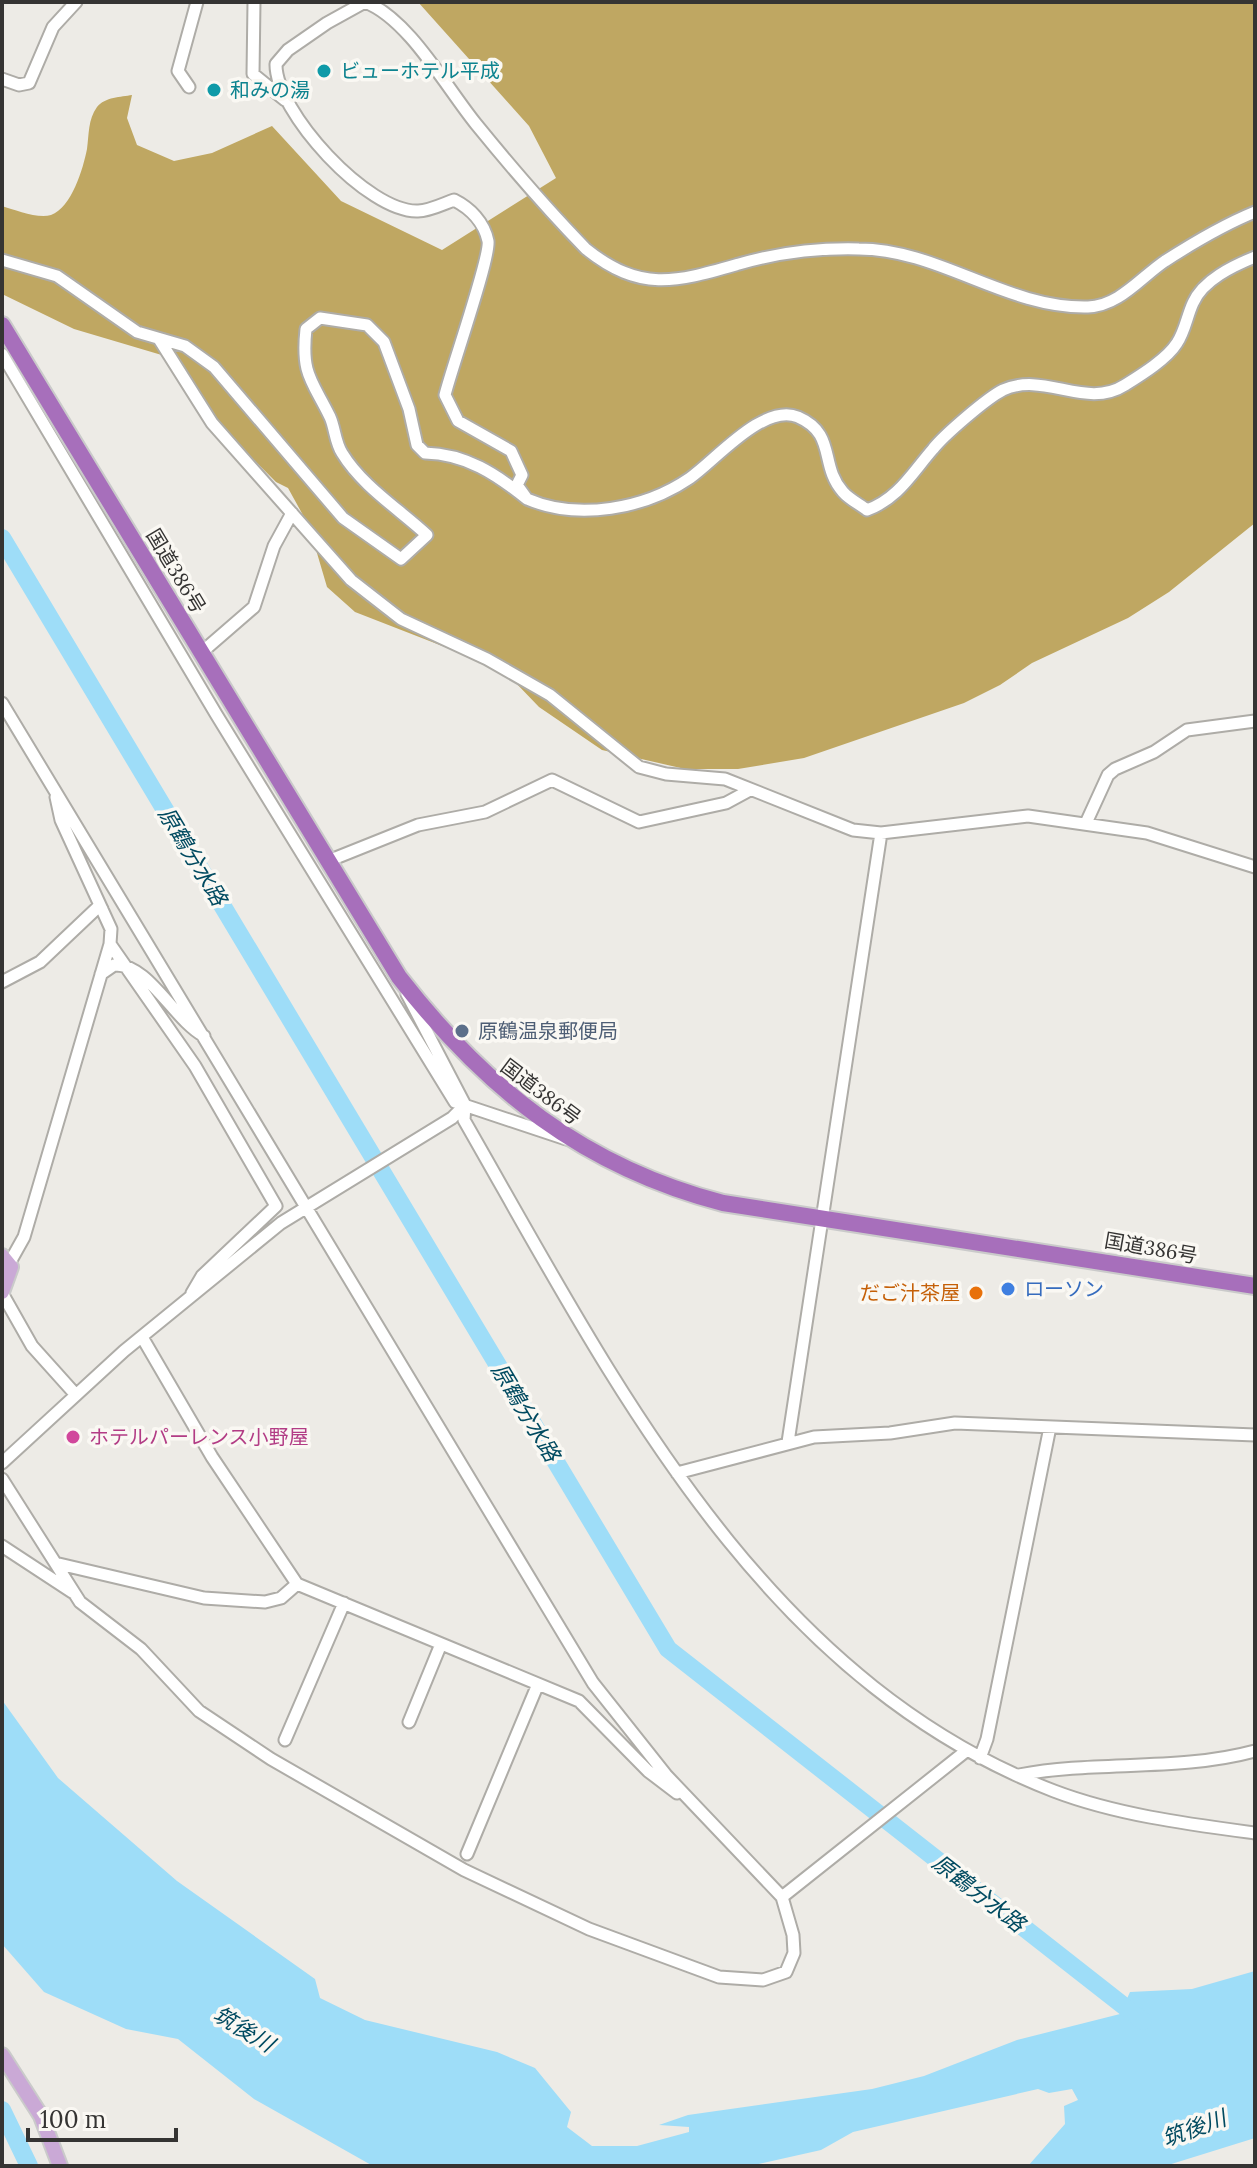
<svg xmlns="http://www.w3.org/2000/svg" width="1257" height="2168" font-family="Lora,'Noto Sans JP',serif">
	<style>
		.forest { fill: #bfa762 }
		.water { fill: #9eddf8 }
		.lines { fill: none; stroke-linecap: round; stroke-linejoin: round }
		.river { stroke: #9eddf8; stroke-width: 18 }
		.minor-casing { stroke: #aeaca7; stroke-width: 15 }
		.major-casing { stroke: #cacaca; stroke-width: 18 }
		.highway-casing { stroke: #cacaca; stroke-width: 20 }
		.minor { stroke: #fff; stroke-width: 11 }
		.major { stroke: #caa9d6; stroke-width: 14 }
		.highway { stroke: #a76fbb; stroke-width: 16 }
		.culture-dot { fill: #0f9aa8; stroke: #faf8f3; stroke-width: 3 }
		.service-dot { fill: #5c6f8a; stroke: #faf8f3; stroke-width: 3 }
		.shop-dot { fill: #3f7fe0; stroke: #faf8f3; stroke-width: 3 }
		.food-dot { fill: #e8710a; stroke: #faf8f3; stroke-width: 3 }
		.hotel-dot { fill: #d1479c; stroke: #faf8f3; stroke-width: 3 }
		.labels { text-anchor: middle; stroke-width: 7; stroke-linejoin: round; paint-order: stroke }
		.culture-label { font-size: 20px; fill: #0d838f; stroke: #faf8f3; text-anchor: start }
		.street-label { font-size: 20px; fill: #353433; stroke: #faf8f3 }
		.service-label { font-size: 20px; fill: #4e5e75; stroke: #faf8f3; text-anchor: start }
		.shop-label { font-size: 20px; fill: #366cbe; stroke: #faf8f3; text-anchor: start }
		.food-label { font-size: 20px; fill: #c56008; stroke: #faf8f3; text-anchor: end }
		.hotel-label { font-size: 20px; fill: #b23c85; stroke: #faf8f3; text-anchor: start }
		.water-label { font-size: 22px; font-style: italic; fill: #004a60; stroke: #faf8f3 }
	</style>
	<rect width="100%" height="100%" fill="#edebe6"/>
	<path class="forest" d="M418 2H1255V523L1169 592 1128 618 1032 663 1000 685 964 703 804 758 738 769H685L602 750 539 707 514 681 486 663 355 612 327 587 309 526 288 488 276 482 237 443 165 356 74 329 2 294V206C15 210 38 219 51 215 72 207 83 169 87 149 89 135 88 119 97 107 105 97 121 97 132 95L127 118 137 145 174 161 212 153 272 126 341 201 442 250 556 178 529 126Z"/>
	<path class="water" d="M2 1700 58 1778 177 1881 315 1979 320 1998 365 2020 497 2052 535 2068 571 2112 567 2127 592 2146H637L689 2132V2127L659 2125 688 2115 872 2089 924 2076 1017 2040 1120 2014 1130 1992 1192 1989 1255 1971V2138L1165 2166H1028L1065 2124 1064 2106 1078 2100 1072 2089 1049 2093 1038 2089 853 2132 821 2150 750 2166H373L254 2099 178 2039 126 2029 44 1992 2 1944Z"/>
	<g class="lines">
		<path class="river" d="M2 538 668 1649 1143 2021
			M2 2110 29 2166"/>
		<defs>
			<path id="minor" d="M254 2 253 74 285 100
				M2 79 19 85 29 83 53 27 76 2
				M189 87 178 71 197 2
				M2 260 57 276 137 332 185 346 214 367 343 518 401 559 427 535C399 509 362 486 342 453 335 442 335 428 330 417 312 380 301 375 306 329L320 318 367 325 384 342 409 409 417 445 425 453C466 454 496 474 527 499L517 485 522 475 511 451 458 421 445 395C451 370 491 256 488 241 484 222 470 208 454 200 443 204 429 211 418 211 368 213 275 111 276 64L288 50 327 23 365 2C408 18 446 87 476 124 511 167 547 209 586 249 641 293 676 282 739 264 777 253 820 248 859 249 939 249 1007 309 1088 307 1119 306 1140 278 1165 261 1193 243 1223 225 1255 212
				M159 339 212 423 351 580 401 619 487 659 550 695 639 767 666 774 725 779 853 830 881 833 1028 816 1147 833 1255 867
				M2 354 216 714 455 1102 566 1139
				M527 499C578 521 645 509 690 478 716 460 763 403 798 417 837 434 819 465 843 492 849 499 859 504 867 510 898 499 912 473 933 449 944 435 987 398 1003 390 1044 371 1086 410 1125 385 1141 375 1167 359 1177 343 1185 331 1187 316 1193 303 1203 280 1233 266 1255 257
				M202 652 254 607 274 546 292 513
				M2 703 593 1683 666 1775 782 1897 793 1935 794 1953 786 1972 763 1980 719 1977 589 1929 464 1870 271 1759 199 1711 141 1649 80 1602 2 1479
				M1086 823 1108 775 1115 769 1154 752 1187 730 1255 721
				M328 861 418 825 485 812 552 780 639 822 726 803 750 790
				M110 944 195 1066 276 1206 202 1276 192 1293
				M101 974 114 965C148 963 174 1020 204 1036
				M2 982 40 962 97 908 102 909
				M407 994 465 1105 464 1120C612 1378 759 1677 1054 1791 1117 1815 1188 1824 1255 1833
				M10 1262 24 1237 110 944 111 929 61 820 56 797
				M2 1293 32 1346 76 1395
				M142 1337 212 1457 297 1584 579 1701 648 1771 677 1793
				M788 1442 881 833
				M2 1463 124 1351 281 1223 452 1118 465 1105
				M677 1473 814 1437 890 1433 955 1423 1255 1435
				M2 1546 72 1592
				M59 1564 204 1598 265 1602 281 1598 297 1584
				M409 1722 441 1644
				M285 1740 344 1603
				M980 1758 987 1739 1050 1427
				M1019 1775C1097 1760 1177 1772 1255 1751
				M467 1854 538 1684
				M782 1897 966 1751"/>
			<path id="major" d="M2 1256 11 1267 2 1292
				M2 2055 41 2116 60 2166"/>
			<path id="highway" d="M2 325 399 977C486 1089 584 1167 723 1203L1255 1286"/>
		</defs>
		<use href="#minor" class="minor-casing"/>
		<use href="#major" class="major-casing"/>
		<use href="#highway" class="highway-casing"/>
		<use href="#minor" class="minor"/>
		<use href="#major" class="major"/>
		<use href="#highway" class="highway"/>
	</g>
	<g class="culture-dot">
		<circle cx="324" cy="71" r="8"/>
		<circle cx="214" cy="90" r="8"/>
	</g>
	<circle class="service-dot" cx="462" cy="1031" r="8"/>
	<circle class="shop-dot" cx="1008" cy="1289" r="8"/>
	<circle class="food-dot" cx="976" cy="1293" r="8"/>
	<circle class="hotel-dot" cx="73" cy="1437" r="8"/>
	<g class="labels">
		<g class="culture-label">
			<text x="340" y="78">ビューホテル平成</text>
			<text x="230" y="97">和みの湯</text>
		</g>
		<g class="street-label">
			<text transform="translate(176 571) rotate(59)" y="7">国道386号</text>
			<text transform="translate(541 1092) rotate(37)" y="7">国道386号</text>
			<text transform="translate(1151 1248) rotate(10)" y="7">国道386号</text>
		</g>
		<g class="service-label">
			<text x="478" y="1038">原鶴温泉郵便局</text>
		</g>
		<g class="shop-label">
			<text x="1024" y="1296">ローソン</text>
		</g>
		<g class="food-label">
			<text x="960" y="1300">だご汁茶屋</text>
		</g>
		<g class="hotel-label">
			<text x="89" y="1444">ホテルパーレンス小野屋</text>
		</g>
		<g class="water-label">
			<text transform="translate(193 856) rotate(59)" y="8">原鶴分水路</text>
			<text transform="translate(526 1412) rotate(59)" y="8">原鶴分水路</text>
			<text transform="translate(979 1893) rotate(38)" y="8">原鶴分水路</text>
			<text transform="translate(244 2029) rotate(31)" y="8">筑後川</text>
			<text transform="translate(1194 2128) rotate(-20)" y="8">筑後川</text>
		</g>
	</g>
	<rect width="1257" height="2168" fill="none" stroke="#353433" stroke-width="8"/>
	<path d="M28 2128v12h148v-12" fill="none" stroke="#353433" stroke-width="4"/>
	<text x="40" y="2128" font-size="24" fill="#353433" stroke="#faf8f3" stroke-width="6" paint-order="stroke">100 m</text>
</svg>
